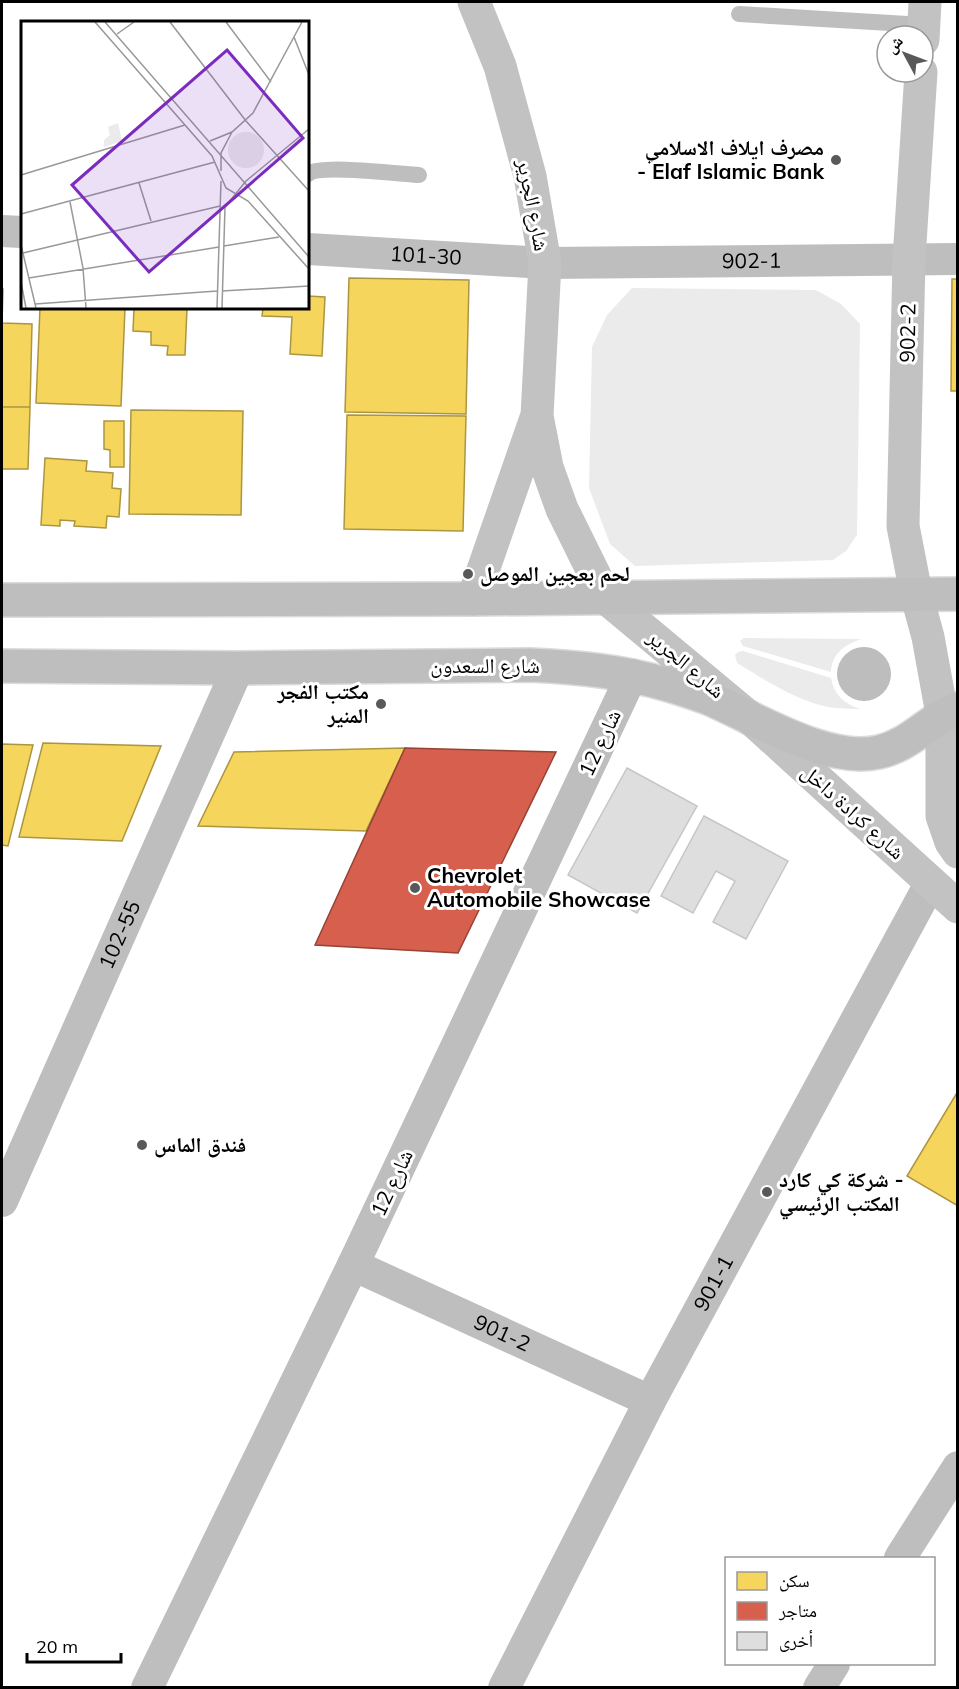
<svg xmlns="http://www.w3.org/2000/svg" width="959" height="1689" font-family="Mulish,'Noto Naskh Arabic',sans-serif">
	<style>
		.green { fill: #ebebeb }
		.water { fill: #bdbdbd }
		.homes { fill: #f6d55c; stroke: #ac9540; stroke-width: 1.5 }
		.shops { fill: #d6604d; stroke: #964336; stroke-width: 1.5 }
		.building { fill: #dedede; stroke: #c6c6c6; stroke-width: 1.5 }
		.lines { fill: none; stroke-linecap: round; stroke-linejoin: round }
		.primary-casing { stroke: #dbdbdb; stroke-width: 36 }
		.lane { stroke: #bebebe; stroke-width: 16 }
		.street { stroke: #bebebe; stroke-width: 32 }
		.secondary { stroke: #c2c2c2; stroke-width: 33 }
		.primary { stroke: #bebebe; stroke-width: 33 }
		.poi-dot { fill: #595959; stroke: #fff; stroke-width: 2 }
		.labels { text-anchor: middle; stroke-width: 6; stroke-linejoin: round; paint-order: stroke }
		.poi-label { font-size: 21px; font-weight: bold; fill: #000; stroke: #fff; text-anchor: start }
		.street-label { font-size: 21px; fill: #000; stroke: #fff }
		.inset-road { fill: none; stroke: #999; stroke-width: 1.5 }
		.view { fill: #7b2cbf; fill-opacity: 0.15; stroke: #7b2cbf; stroke-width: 3 }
		.inset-edge { fill: none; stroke: #000; stroke-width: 3 }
	</style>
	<rect width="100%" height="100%" fill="#fff"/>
	<path class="green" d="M632 288 816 290 841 304 860 324 857 535 846 551 833 560 635 566 610 544 589 488 592 347 607 315Z
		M744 638 861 639C844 645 832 654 831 672L743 646 740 641Z
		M743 651 831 678C834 695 844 704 861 709 849 709 836 709 824 706 794 699 763 679 737 663L735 655 738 652Z"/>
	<path class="water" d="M837 674a27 27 0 1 1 54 0a27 27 0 1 1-54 0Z"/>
	<path class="homes" d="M349 278 469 280 466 414 345 412Z
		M952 279H958V391H951Z
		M2 289H3L2 323 32 324 30 407H2Z
		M308 296 325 297 322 356 290 354 292 317 262 316 263 308H308Z
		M40 308H125L121 406 36 403Z
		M134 308H187L185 355H167L168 346 151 345V332L133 331Z
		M2 407H30L28 469H2Z
		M131 410 243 411 241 515 129 514Z
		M347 415 466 416 463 531 344 529Z
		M104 421H124V467H110V450L104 449Z
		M45 458 87 461 86 471 113 473 112 488 121 489 119 517 107 516 106 528 74 526 75 521 60 520V526L41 525Z
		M43 743 161 746 122 841 19 837Z
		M2 744 33 745 8 846 2 845Z
		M405 748 366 831 198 826 234 752Z
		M958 1091V1206L907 1176Z"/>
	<path class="shops" d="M405 748 556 752 458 953 315 945Z"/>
	<path class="building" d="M627 768 697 806 637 913 568 875Z
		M704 816 788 861 746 939 713 922 735 881 716 871 693 913 661 896Z"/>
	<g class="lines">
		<defs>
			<path id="primary" d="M2 600 473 599 958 594
				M2 666 238 668 530 665C575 667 621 671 665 684 679 688 694 693 708 698 755 718 827 764 879 752 911 745 929 719 958 709"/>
		</defs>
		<use href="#primary" class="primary-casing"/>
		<path class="lane" d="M739 14 924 25
			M308 174C320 164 399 174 419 175"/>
		<g class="street">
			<path d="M2 231 22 232"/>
			<path id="s1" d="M308 249 545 263 958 259"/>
			<path id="s2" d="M2 1201 238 668"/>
			<path id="s3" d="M353 1265 650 1401"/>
			<path d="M900 1558 958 1467"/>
			<path d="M147 1688 353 1265 632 675"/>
			<path id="s4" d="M504 1688 650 1401 931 882"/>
			<path d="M819 1688 834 1664"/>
		</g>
		<path class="secondary" d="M474 2 500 66 530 176 545 263 537 416 547 467 562 509 606 598 749 717 958 907
			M923 40 925 2
			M921 72 909 259 903 526 916 593 928 637 942 714V816L951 842 958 852
			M473 599 536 418"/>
		<use href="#primary" class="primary"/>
	</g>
	<g class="poi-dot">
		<circle cx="836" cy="160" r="6"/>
		<circle cx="468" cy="574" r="6"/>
		<circle cx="381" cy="704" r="6"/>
		<circle cx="415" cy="888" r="6"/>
		<circle cx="142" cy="1145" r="6"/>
		<circle cx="767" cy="1192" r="6"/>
	</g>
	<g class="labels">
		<g class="poi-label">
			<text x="824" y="155" text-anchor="end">مصرف ايلاف الاسلامي<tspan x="824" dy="24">- Elaf Islamic Bank</tspan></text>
			<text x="480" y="581">لحم بعجين الموصل</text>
			<text x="369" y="699" text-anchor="end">مكتب الفجر<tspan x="369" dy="24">المنير</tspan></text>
			<text x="427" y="883">Chevrolet<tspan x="427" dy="24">Automobile Showcase</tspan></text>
			<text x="154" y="1152">فندق الماس</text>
			<text x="779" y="1187">شركة كي كارد -<tspan x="779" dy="24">المكتب الرئيسي</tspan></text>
		</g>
		<g class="street-label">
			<text transform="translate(533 205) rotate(79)" y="7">شارع الجرير</text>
			<text dy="7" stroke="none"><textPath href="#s1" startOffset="118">101-30</textPath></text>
			<text dy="7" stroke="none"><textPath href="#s1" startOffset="444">902-1</textPath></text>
			<text transform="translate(908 333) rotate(-89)" y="7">902-2</text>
			<text transform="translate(686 664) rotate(40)" y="7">شارع الجرير</text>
			<text x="485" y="673">شارع السعدون</text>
			<text transform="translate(600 743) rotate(-65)" y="7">شارع 12</text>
			<text transform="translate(853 812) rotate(42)" y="7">شارع كرادة داخل</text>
			<text dy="7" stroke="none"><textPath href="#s2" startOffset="291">102-55</textPath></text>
			<text transform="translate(392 1183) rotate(-65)" y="7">شارع 12</text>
			<text dy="7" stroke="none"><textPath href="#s4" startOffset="456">901-1</textPath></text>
			<text dy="7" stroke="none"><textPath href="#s3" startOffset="164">901-2</textPath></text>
		</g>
	</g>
	<g transform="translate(21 21)">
		<rect width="288" height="288" fill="#fff"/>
		<path d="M97 102 101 120 83 126V119L89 114 87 106ZM207 129a18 18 0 1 1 36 0a18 18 0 1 1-36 0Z" fill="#ebebeb"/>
		<path class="inset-road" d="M74 1 191 135 205 167 227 180 288 248M84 1 288 236M149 1 225 100 288 170M205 1 250 61M96 13 113 1M273 16 288 54M189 120 211 111 232 92 281 1M200 150V132L211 111M0 154 164 104M225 160 288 108M118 162 130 200M49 181 62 247 65 287M0 193 194 141M0 224 15 287M203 225 258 216M2 232 199 185M8 257 198 226M0 261 5 287M201 270 288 265M14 283 196 270M196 287 200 160M201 287 204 186 225 160"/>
		<path class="view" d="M206 29 282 117 128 251 51 164Z"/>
		<rect width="288" height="288" class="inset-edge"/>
	</g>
	<rect width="959" height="1689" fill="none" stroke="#000000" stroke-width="6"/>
	<rect x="725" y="1557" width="210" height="108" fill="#ffffff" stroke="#999999" stroke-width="1.5"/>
	<rect x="737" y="1572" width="30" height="18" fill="#f6d55c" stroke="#999999" stroke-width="1.5"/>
	<text x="779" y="1587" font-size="18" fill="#000000">سكن</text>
	<rect x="737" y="1602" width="30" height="18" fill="#d6604d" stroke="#999999" stroke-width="1.5"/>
	<text x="779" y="1617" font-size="18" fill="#000000">متاجر</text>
	<rect x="737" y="1632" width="30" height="18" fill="#dedede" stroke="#999999" stroke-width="1.5"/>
	<text x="779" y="1647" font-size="18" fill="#000000">أخرى</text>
	<g transform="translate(905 54) rotate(311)"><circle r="28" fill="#ffffff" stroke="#999999" stroke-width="1.5"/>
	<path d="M0-4.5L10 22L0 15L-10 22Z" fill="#595959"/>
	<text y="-9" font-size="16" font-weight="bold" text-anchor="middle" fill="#000000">ش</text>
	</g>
	<path d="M27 1653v9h94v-9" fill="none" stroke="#000000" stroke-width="3"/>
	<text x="36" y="1653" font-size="18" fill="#000000" stroke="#ffffff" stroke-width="4.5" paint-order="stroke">20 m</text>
</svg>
